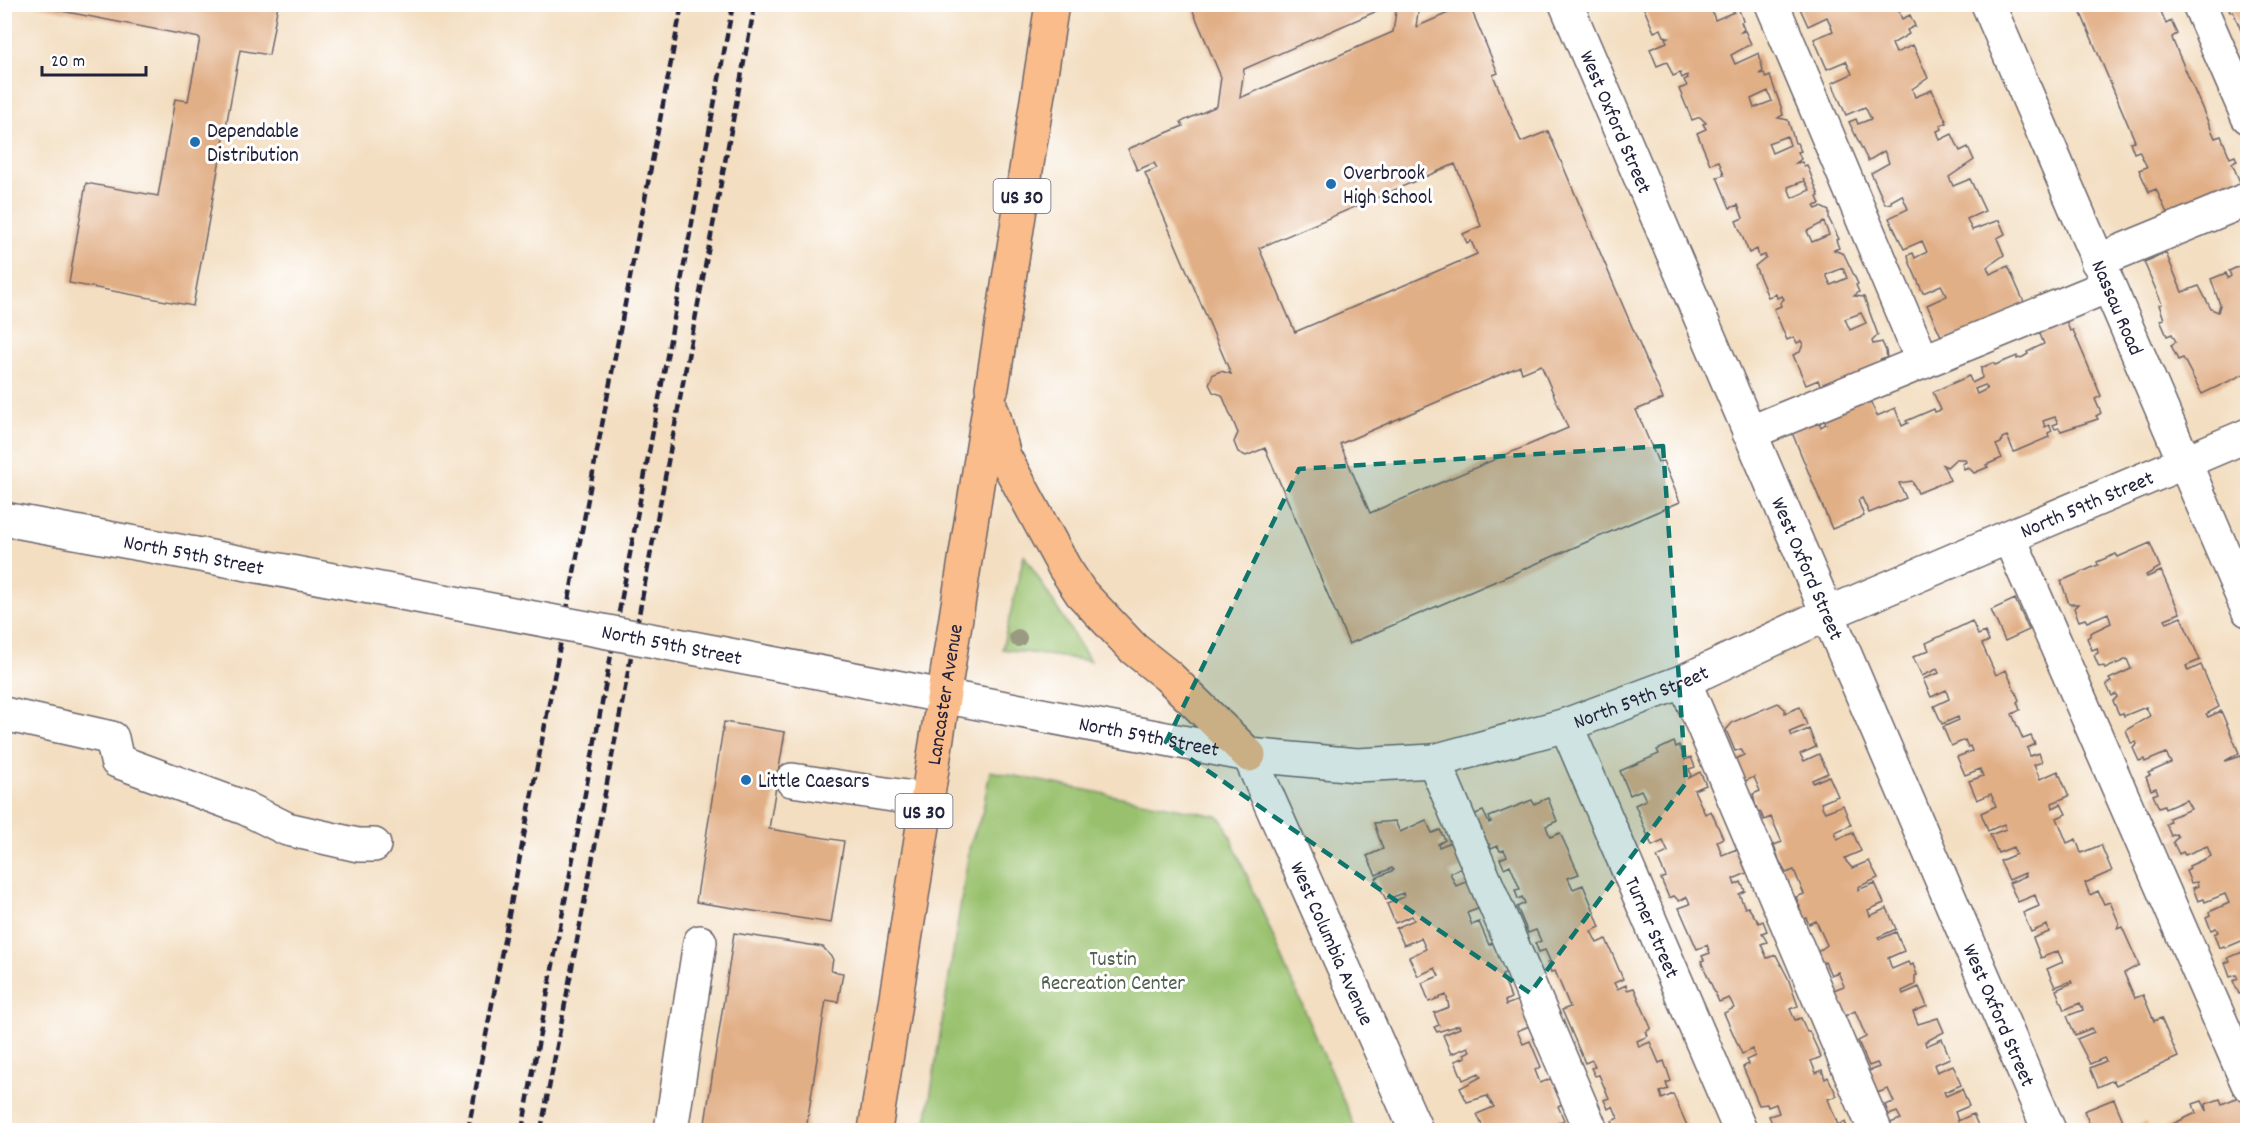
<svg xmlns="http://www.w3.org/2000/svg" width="2252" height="1135" font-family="Dekko,sans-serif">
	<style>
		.green { fill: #99c16d; stroke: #5e7254; stroke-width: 1.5 }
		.building { fill: #e1af86; fill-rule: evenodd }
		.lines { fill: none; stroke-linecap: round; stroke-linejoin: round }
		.minor-casing { stroke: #6b646a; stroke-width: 36 }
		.highway-casing { stroke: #6b646a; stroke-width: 36 }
		.minor { stroke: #fff; stroke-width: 33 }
		.highway { stroke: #f9bc8a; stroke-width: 33 }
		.rail { stroke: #22223b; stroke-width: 4.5; stroke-dasharray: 9 4.5; stroke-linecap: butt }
		.minor-bridge-casing { stroke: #6b646a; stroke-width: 36; stroke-linecap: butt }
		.minor-bridge { stroke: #fff; stroke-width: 33 }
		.tree { fill: #9a9a82 }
		.marked { fill: #0f766e; fill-opacity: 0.2; stroke: #0f766e; stroke-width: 4.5; stroke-dasharray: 12 8; stroke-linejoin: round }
		.poi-dot { fill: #1f6fb2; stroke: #fff; stroke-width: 2 }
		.labels { text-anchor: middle; stroke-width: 6; stroke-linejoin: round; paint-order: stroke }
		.shield { fill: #fff; stroke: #646476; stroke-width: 1.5 }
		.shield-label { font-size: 20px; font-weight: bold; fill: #22223b }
		.street-label { font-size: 21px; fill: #22223b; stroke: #fff }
		.poi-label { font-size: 21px; fill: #22223b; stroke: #fff; text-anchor: start }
		.park-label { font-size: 21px; fill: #52624f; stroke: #fff }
	</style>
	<rect width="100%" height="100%" fill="#fff"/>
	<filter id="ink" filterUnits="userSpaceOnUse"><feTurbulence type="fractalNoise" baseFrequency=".0167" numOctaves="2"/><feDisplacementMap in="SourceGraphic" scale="12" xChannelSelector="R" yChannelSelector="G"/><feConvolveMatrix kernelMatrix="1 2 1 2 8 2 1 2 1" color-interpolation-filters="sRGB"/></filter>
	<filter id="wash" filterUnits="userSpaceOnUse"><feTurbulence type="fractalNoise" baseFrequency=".008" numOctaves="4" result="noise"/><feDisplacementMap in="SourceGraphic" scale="24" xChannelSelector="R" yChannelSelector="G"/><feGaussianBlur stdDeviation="1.35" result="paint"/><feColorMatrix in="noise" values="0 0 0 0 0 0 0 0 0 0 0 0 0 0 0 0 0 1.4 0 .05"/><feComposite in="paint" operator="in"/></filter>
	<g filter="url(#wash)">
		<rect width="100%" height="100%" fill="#f3dec1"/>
		<path class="green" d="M1024 555 1090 661 1002 649Z
			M990 771 1217 816 1224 822 1356 1130H925L970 844 982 814Z"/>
		<g id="blocks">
			<path class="building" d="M26 4H278L269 55 240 50 193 306 69 283 86 183 158 196 175 99 188 101 200 38Z
				M1190 4H1393L1244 69 1240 98 1393 32 1397 4H1419L1416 27 1469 4 1498 73 1493 75 1521 142 1548 131 1663 399 1636 410 1658 462 1663 461 1680 502 1349 644 1265 448 1246 456 1238 452 1234 442 1238 433 1222 395 1213 392 1209 384 1213 374 1221 371 1231 374 1145 173 1157 168 1154 163 1137 170 1128 149 1183 126 1181 122 1217 106 1221 77ZM1455 164 1481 226 1463 234 1467 243 1471 241 1477 254 1295 332 1259 248ZM1541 365 1568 428 1370 513 1340 444 1520 366 1522 373Z
				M1642 4H1727L1712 11 1715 20 1734 12 1731 4H1737L1743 21 1741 22 1744 29 1741 32 1745 31 1751 44 1731 55 1735 64 1759 53 1763 71 1759 74 1764 73 1766 78 1770 76 1781 107 1783 115 1778 118 1788 120 1795 143H1797L1801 151 1798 152 1801 159 1796 163 1802 162 1804 166 1807 165 1819 196 1817 197 1820 204 1814 206 1816 209 1821 207 1829 211V219L1839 239 1836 240 1839 248 1834 250 1844 254 1858 284 1856 285 1859 292 1854 296 1864 297 1878 335 1872 341 1873 344 1882 342 1886 351 1887 358 1880 360 1882 365 1822 390 1818 380 1806 385 1793 355 1800 352 1803 344 1801 341 1797 343 1794 337 1787 340 1774 309 1781 306 1780 303 1784 299 1782 296 1777 298 1776 294 1768 297 1755 266 1766 257 1765 255 1759 257 1757 249 1749 253 1736 221 1743 218 1738 205 1730 208 1717 177 1724 175 1719 161 1710 164 1697 133 1706 129 1703 124 1706 123 1700 117 1692 120 1679 89 1687 86 1684 80 1688 78 1687 75 1682 78 1680 73 1673 76 1667 62 1657 66 1650 49 1667 42 1665 38 1668 37 1664 36 1661 29 1654 32ZM1768 91 1772 101 1754 108 1751 99ZM1787 136 1790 145 1772 153 1768 143ZM1803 178 1810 190 1792 198 1788 187 1804 181ZM1824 222 1829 235 1812 242 1807 231ZM1843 268 1847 278 1831 285 1826 275ZM1861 313 1866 323 1850 330 1845 319Z
				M1798 4H1875L1877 9 1886 4H1896L1902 19 1910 15 1915 26 1907 30 1909 34 1892 44 1896 53 1913 45 1928 78 1912 89 1915 97 1932 90 1947 123 1940 125 1942 129 1937 131 1940 140 1952 134 1960 151 1968 147 1974 160 1949 177 1953 186 1970 179 1985 211 1967 219 1972 230 1999 220 2005 234 1997 238 2004 255 1987 267 1990 274 2008 266 2027 309 1945 345 1927 305 1947 296 1941 285 1923 293 1909 261 1908 255 1913 253 1915 258 1927 252 1922 241 1904 249 1889 218 1908 209 1902 195 1891 201 1892 203 1885 204 1871 173 1889 163 1887 157 1884 151 1868 161 1849 122 1856 119 1858 124 1871 119 1865 107 1846 115 1832 83 1852 74 1846 61 1827 69 1814 39 1833 31 1827 17 1808 26Z
				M2077 4H2158L2166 24 2171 21 2177 34 2172 37 2173 41 2215 138 2221 136 2230 158 2235 156 2237 161 2232 163 2244 192 2171 222 2156 189 2149 192 2139 170 2147 167 2139 151 2134 153 2130 142 2135 141Z
				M2227 4H2247V45L2233 11 2230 12Z
				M2166 253 2182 292 2199 286 2211 309 2218 312 2220 305 2211 279 2226 273 2228 278 2231 276 2229 271 2244 264 2247 271V376L2245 377 2244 374 2202 394 2183 358 2178 360 2171 345 2176 342 2172 334 2167 336 2160 320 2164 319 2159 305 2162 304 2144 262Z
				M2064 315 2070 331 2073 330 2101 396 2095 399 2101 413 2096 416 2098 419 2061 431 2059 428 2055 429 2053 425 2058 423 2055 417 2043 421 2045 427 2049 425 2052 431 2048 433 2049 437 2014 452 2007 436 2002 438 2001 443 1996 445 2002 458 1986 465 1988 467 1974 473 1968 467 1964 469 1962 464 1966 462 1965 459H1956L1947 467 1943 465 1950 480 1918 493 1912 481 1899 483 1906 498 1869 513 1862 498 1858 500 1864 516 1832 529 1788 423 1815 412 1821 427 1826 424 1821 414 1867 394 1877 416 1895 408 1902 426 1908 423 1906 421 1934 409 1935 412 1941 410 1933 392 1969 376 1972 383 1982 378 1981 368 1993 363 1995 365 2017 356V359L2023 357 2028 354 2027 352 2044 344 2037 327ZM1985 385 1987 389 1977 394 1975 389Z
				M2150 543 2160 567 2146 575 2147 577 2161 571 2180 613 2165 619 2167 623 2181 617 2200 660 2186 666 2188 671 2201 665 2219 707 2206 714 2208 717 2221 711 2239 753 2225 761 2241 756 2247 772V805L2240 810 2247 809V943L2246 939 2225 948 2224 946 2219 948 2214 934 2218 932 2216 928 2211 930 2206 917 2210 915 2209 912 2229 903 2225 894 2205 902 2204 899 2198 901 2193 888 2198 886 2197 882 2191 883 2186 871 2190 869 2189 866 2211 856 2207 846 2185 855 2183 852 2179 854 2173 842 2178 837 2176 834 2171 836 2166 824 2170 822 2169 818 2191 809 2186 800 2165 809 2164 806 2159 808 2153 795 2158 793 2156 788 2151 790 2146 777 2150 775 2148 773 2171 763 2166 753 2145 762 2144 759 2139 761 2133 748 2137 744 2136 742 2131 743 2126 730 2150 716 2146 707 2124 716 2123 713 2119 714 2113 701 2117 697 2116 694 2112 696 2106 684 2111 682 2109 679 2131 669 2127 659 2105 669 2104 666 2099 667 2094 655 2098 653 2097 648 2092 650 2087 638 2090 636V633L2111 623 2108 613 2087 622 2085 619 2079 621 2074 608 2078 604H2069L2061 581 2098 565 2097 562 2116 554 2118 557Z
				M2015 599 2029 630 2005 641 1991 610Z
				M1972 621 1978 635 1985 632 1989 641 1982 644 1996 675 2006 670 2019 700 2017 702 2020 710 2012 714 2023 739 2031 736 2035 744 2027 748 2030 756 2039 753 2042 762 2034 765 2040 779 2058 771 2069 796 2052 803 2053 808 2061 804 2066 814 2057 818 2067 843 2076 839 2081 853 2101 845 2112 871 2085 883 2090 895 2098 891 2104 904 2110 902 2119 923 2117 929 2122 927 2139 965 2124 973 2135 998 2143 995 2154 1021 2161 1018 2178 1057 2116 1085 2113 1080 2098 1087 2090 1068 2106 1061 2104 1058 2090 1064 2077 1039 2094 1032 2092 1028 2075 1035 2067 1016 2083 1010 2082 1007 2080 1003 2064 1010 2056 990 2072 983 2071 981 2055 987 2047 969 2063 962 2059 954 2058 951 2041 958 2033 938 2049 932 2047 925 2031 932 2023 913 2039 906 2035 895 2018 902 2009 883 2026 876 2025 873 2009 880 2000 861 2016 854 2013 847 1998 853 1990 835 2006 829 2004 824 1988 831 1981 813 1996 806 1991 794 1977 800 1969 781 1983 776 1980 769 1965 775 1957 757 1972 751 1970 746 1968 747 1965 740 1951 746 1943 727 1959 720 1958 717 1942 724 1934 706 1949 699 1946 690 1931 697 1923 679 1939 673 1937 669 1922 676 1913 657 1929 650 1926 643Z
				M1778 703 1785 709V713L1800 707 1807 725 1790 732 1792 736 1809 729 1816 747 1800 754 1804 761 1819 754 1828 773 1812 780 1813 783 1829 776 1838 796 1821 803 1823 809 1825 812 1843 805 1851 825 1835 832V835L1837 839 1853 833 1861 851 1845 858 1846 861 1852 868 1869 861 1878 878 1858 887V890L1875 883 1884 903 1868 910 1870 916 1887 908 1896 929 1878 937 1880 939 1896 932 1904 951 1888 958 1892 969 1908 962 1910 966 1913 964 1917 975 1915 976V985L1902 991 1903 994 1919 987 1927 1006 1913 1012 1918 1024 1938 1018 1944 1032 1925 1042 1926 1046 1942 1039 1950 1058 1934 1065 1937 1072 1953 1065 1961 1085 1944 1092 1946 1096 1962 1089 1969 1106 1955 1112 1958 1121 1973 1114 1980 1130H1889L1890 1123 1901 1119 1897 1112 1889 1115 1885 1105 1894 1102 1888 1089 1877 1093 1866 1072 1879 1067 1877 1063 1869 1066 1858 1041 1866 1037 1855 1011 1843 1017 1831 991 1844 986 1838 972 1831 975 1825 962 1820 964 1815 954 1827 945 1816 921 1809 924 1806 918 1801 920 1796 909 1800 907 1796 897 1804 894 1794 870 1786 873 1779 860 1774 845 1782 842 1771 817 1764 820 1760 811 1757 813 1753 794 1760 791 1754 777 1743 782 1733 760 1744 755 1741 749 1735 751 1726 730 1733 722Z
				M724 722 785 732 769 829 844 841 831 923 696 902Z
				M1674 742 1676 747 1679 745 1685 760 1691 757 1695 767 1689 769 1691 774 1689 778 1700 772 1706 785 1694 790 1705 814 1711 811 1723 838 1717 841 1722 855 1737 849 1747 873 1733 879 1735 885 1741 882 1745 891 1739 894 1745 908 1748 907 1759 923 1763 921 1767 931 1762 933 1767 942 1761 944 1767 958 1776 955 1788 978 1798 1006 1790 1009 1795 1020 1801 1018 1807 1032 1809 1031 1821 1057 1811 1061 1816 1073 1822 1070 1825 1079 1828 1077 1837 1096 1828 1099 1838 1125 1845 1122 1848 1130H1775L1769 1116 1779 1113 1776 1104 1768 1107 1767 1104 1759 1105 1743 1067 1748 1064 1746 1060 1755 1056 1752 1049 1742 1054 1724 1013 1734 1008 1732 1003 1729 998 1719 1002 1701 961 1704 960 1702 956 1710 953 1707 945 1697 949 1679 908 1690 904 1688 899 1687 897 1679 901 1674 896 1669 898 1661 879 1666 877 1657 857 1668 852 1663 841 1652 846 1635 805 1646 800 1641 790 1630 795 1620 771 1659 754 1657 750Z
				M1548 798 1557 821 1546 826 1550 837 1560 833 1579 874 1568 878 1573 889 1583 885 1592 906 1600 927 1591 931 1597 943 1606 939 1623 979 1614 983 1617 989 1626 985 1627 990 1634 988 1651 1028 1646 1032 1648 1036 1637 1041 1639 1047 1650 1042 1659 1063 1664 1061 1671 1081 1666 1083 1668 1089 1660 1092 1662 1099 1673 1094 1689 1130H1623L1621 1127 1616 1129 1612 1121 1618 1118 1613 1106 1608 1109 1604 1100 1609 1098 1599 1075 1595 1076 1591 1068 1595 1067 1592 1060 1585 1063 1562 1010 1570 1007 1555 971 1551 972 1547 963 1550 961 1545 950 1539 952 1535 943 1541 941 1536 930 1528 933 1517 907 1525 903 1522 897 1518 899 1515 890 1520 889 1510 865 1504 868 1500 859 1507 856 1504 850 1500 851 1498 846 1491 849 1489 844 1484 845 1473 815 1483 811 1489 823 1491 822 1489 817 1532 800 1534 804Z
				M1426 820 1432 833 1440 830 1445 840 1438 844 1439 847 1451 842 1462 868 1450 873 1456 886 1468 881 1480 908 1467 913 1472 925 1479 922 1489 945 1494 942 1507 973 1502 975 1511 998 1505 1001 1506 1005 1519 1000 1529 1026 1517 1031 1523 1044 1530 1041 1541 1067 1535 1070 1540 1083 1551 1079 1562 1104 1558 1106 1564 1120 1557 1123 1561 1130H1499L1498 1128 1484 1130 1477 1114 1494 1107 1492 1104 1487 1096 1467 1102 1460 1088 1481 1077 1479 1073 1463 1080 1455 1061 1466 1057 1464 1054 1470 1051 1468 1047 1451 1054 1443 1035 1460 1028 1459 1025 1437 1032 1434 1027 1439 1025 1434 1013 1449 1007 1447 998 1446 995 1429 1002 1422 983 1439 976 1435 968 1418 976 1409 957 1426 949 1421 938 1404 945 1396 928 1414 920 1412 916 1395 923 1387 904 1404 897 1403 893 1386 900 1376 878 1394 870 1392 868 1376 875 1367 856 1383 849 1374 823 1395 821 1400 832Z
				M734 933 823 947 833 959 831 971 843 973 838 1002 826 1000 806 1130H704Z
				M2247 950V994L2244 996 2243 992 2239 994 2233 981 2238 979 2236 975 2230 977 2225 963 2230 961 2228 958Z
				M2243 1095 2247 1106V1130H2160L2196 1113 2193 1104 2202 1101 2207 1111 2206 1104 2220 1099 2222 1104Z
				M2114 1099 2127 1130 2145 1122 2149 1130H2092L2084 1111Z"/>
		</g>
	</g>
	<g filter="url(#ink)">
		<use href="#blocks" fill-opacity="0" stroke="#6b646a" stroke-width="1.5"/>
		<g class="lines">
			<defs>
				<g id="minor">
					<path id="s1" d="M1566 4 2049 1130"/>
					<path d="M1772 4 1923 362"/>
					<path id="s2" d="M1988 4 2248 610"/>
					<path d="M2199 4 2248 117"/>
					<path d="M2097 261 2248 199"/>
					<path d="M1749 433 2108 286"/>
					<path d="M4 519 195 554"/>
					<path d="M2009 537 2248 1084"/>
					<path id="s3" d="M719 653 1249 755 1357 765 1434 761 1566 725 1684 681 1827 614 2248 435"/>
					<path d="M1684 681 1875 1130"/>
					<path d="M4 714 112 738 117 761 245 808 287 829 358 845H374"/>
					<path id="s4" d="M1566 725 1740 1130"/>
					<path id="s5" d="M1249 755 1416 1130"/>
					<path d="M1434 761 1591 1130"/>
					<path d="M792 780 926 800"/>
					<path d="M671 1130 700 942"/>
				</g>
				<g id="highway">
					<path d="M992 388 1052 4"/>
					<path d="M993 413 1004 456 1064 567 1081 593 1134 649 1168 676 1249 755"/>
					<path id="s6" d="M875 1130 990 402"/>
				</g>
			</defs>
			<use href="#minor" class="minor-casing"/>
			<use href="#highway" class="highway-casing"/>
			<use href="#minor" class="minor"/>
			<use href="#highway" class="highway"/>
			<path class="rail" d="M468 1130 682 4
				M522 1130 733 4
				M541 1130 755 4"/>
			<defs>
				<path id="minor-bridge" d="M195 554 719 653"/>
			</defs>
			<use href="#minor-bridge" class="minor-bridge-casing"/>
			<use href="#minor-bridge" class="minor-bridge"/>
		</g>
		<circle class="tree" cx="1018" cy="638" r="9"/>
	</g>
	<path class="marked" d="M1663 446 1686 783 1530 993 1166 742 1299 469Z"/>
	<g class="poi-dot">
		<circle cx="195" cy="142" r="6"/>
		<circle cx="1331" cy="184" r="6"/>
		<circle cx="746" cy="780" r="6"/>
	</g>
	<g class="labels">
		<g class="shield">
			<rect x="993.5" y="179" width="57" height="34" rx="4.5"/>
			<rect x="895.5" y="794" width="57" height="34" rx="4.5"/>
		</g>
		<g class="shield-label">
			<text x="1022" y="203">US 30</text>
			<text x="924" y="818">US 30</text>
		</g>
		<g class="street-label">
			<text dy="7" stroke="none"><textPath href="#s1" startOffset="128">West Oxford Street</textPath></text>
			<text dy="7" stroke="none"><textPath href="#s2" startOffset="330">Nassau Road</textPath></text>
			<text dy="7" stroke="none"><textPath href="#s3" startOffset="1428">North 59th Street</textPath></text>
			<text transform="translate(194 554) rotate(11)" y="7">North 59th Street</text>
			<text dy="7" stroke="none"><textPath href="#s1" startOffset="614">West Oxford Street</textPath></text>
			<text transform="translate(672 644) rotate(11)" y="7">North 59th Street</text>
			<text dy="7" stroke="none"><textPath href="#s6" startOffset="441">Lancaster Avenue</textPath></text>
			<text dy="7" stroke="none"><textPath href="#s3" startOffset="942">North 59th Street</textPath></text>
			<text dy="7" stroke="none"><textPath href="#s3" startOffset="438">North 59th Street</textPath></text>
			<text dy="7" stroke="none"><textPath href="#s4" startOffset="220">Turner Street</textPath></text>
			<text dy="7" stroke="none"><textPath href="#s5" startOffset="206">West Columbia Avenue</textPath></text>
			<text dy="7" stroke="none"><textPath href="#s1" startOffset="1100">West Oxford Street</textPath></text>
		</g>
		<g class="poi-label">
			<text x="207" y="137">Dependable<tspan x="207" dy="24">Distribution</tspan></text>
			<text x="1343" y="179">Overbrook<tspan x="1343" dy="24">High School</tspan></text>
			<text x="758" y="787">Little Caesars</text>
		</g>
		<g class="park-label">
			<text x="1113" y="965">Tustin<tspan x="1113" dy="24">Recreation Center</tspan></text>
		</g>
	</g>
	<rect width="2252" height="1135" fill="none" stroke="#fff" stroke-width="24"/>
	<path d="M42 66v9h104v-9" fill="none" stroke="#22223b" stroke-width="3"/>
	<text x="51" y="66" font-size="18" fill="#22223b" stroke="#ffffff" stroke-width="4.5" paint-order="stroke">20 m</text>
</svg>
